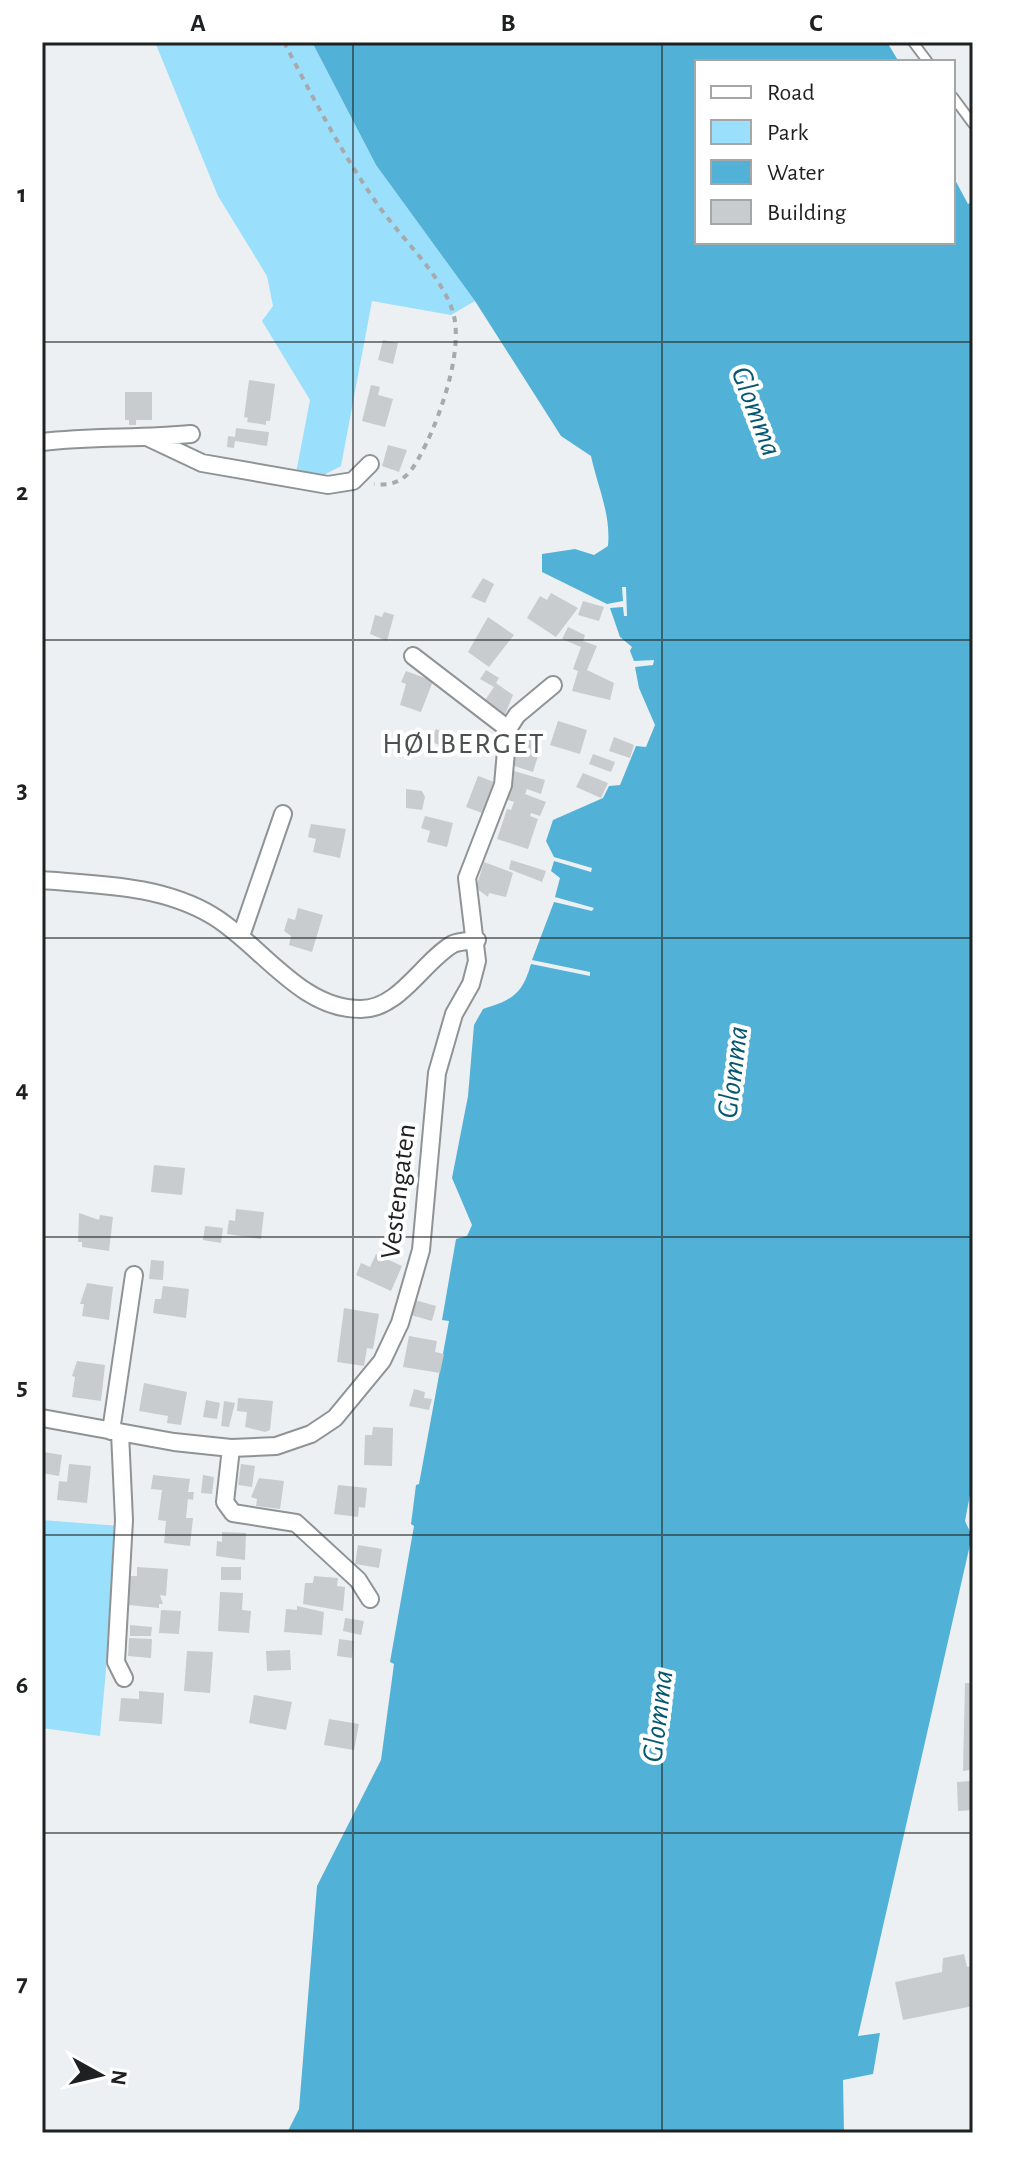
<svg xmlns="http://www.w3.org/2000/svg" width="1015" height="2175" font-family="'Alegreya Sans',sans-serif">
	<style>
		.green { fill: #9adffc }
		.water { fill: #52b1d6 }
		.building { fill: #c8ccce }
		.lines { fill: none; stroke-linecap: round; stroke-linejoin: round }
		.lane-casing { stroke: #8f9395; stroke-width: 12 }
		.street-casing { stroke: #8f9395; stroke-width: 20 }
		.path { stroke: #a7aaab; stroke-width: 4; stroke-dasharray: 6 6; stroke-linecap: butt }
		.lane { stroke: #fff; stroke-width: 8 }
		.street { stroke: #fff; stroke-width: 16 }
		.grid { fill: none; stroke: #1f2021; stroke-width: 2; stroke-opacity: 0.55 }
		.labels { text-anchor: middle; stroke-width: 8; stroke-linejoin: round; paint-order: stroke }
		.street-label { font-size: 28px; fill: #1f2021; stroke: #fff }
		.water-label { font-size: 30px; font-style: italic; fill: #065871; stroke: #fff }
		.neighbourhood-label { font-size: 30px; letter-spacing: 2px; fill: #4c5051; stroke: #fff }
		.neatline { fill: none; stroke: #1f2021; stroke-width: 3 }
		.grid-label { font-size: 26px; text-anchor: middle; font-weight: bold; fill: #1f2021 }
	</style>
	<rect width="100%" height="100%" fill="#ecf0f2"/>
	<path class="green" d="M155 42H312L376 165 475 301 451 315 372 301 341 466 320 477 296 473 310 400 262 321 273 306 267 276 218 196Z
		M42 1520 119 1526 100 1736 42 1728Z"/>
	<path class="water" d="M312 42H887L899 62H697V242H953V176L968 204 973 201V1479L965 1521 972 1536 858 2036 880 2033 873 2074 843 2080 844 2133H287L299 2109 317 1886 381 1760 394 1664 390 1662 414 1526 411 1524 416 1485 419 1484 449 1321 442 1320 456 1239 467 1236 472 1225 452 1178 468 1096 474 1025 483 1009C512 1000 522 995 531 964L590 976V972L532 960 554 902 592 911 594 908 555 897 560 878 551 871 554 861 591 872 592 868 554 857 546 841 553 820 603 798 609 786 620 785 636 746 646 747 655 725 639 688 635 667 653 665 654 660 634 661 630 651 632 647 620 637 610 608 623 607 624 616H627L626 587H622L623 601 607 604 542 572V554L575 549 594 555 608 546C611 514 598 488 591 456L561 436 475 301 376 165Z"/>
	<path class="building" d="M383 340 398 343 393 364 378 360Z
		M249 380 275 384 270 421H266V425L247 422 248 418 244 417Z
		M371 385 380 387 378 395 393 399 385 427 362 421Z
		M125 392H152V420H136V425H129V420H125Z
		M236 428 269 432 267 446 235 441 234 448 227 447 228 436 235 437Z
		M388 445 407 450 399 472 382 466Z
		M483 578 494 584 485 603 471 597Z
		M551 593 578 608 556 637 527 618 540 596 547 600Z
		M583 601 604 607 599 621 578 615Z
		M384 612 394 615 387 641 370 634 375 615 382 617Z
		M488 617 514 635 489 667 468 652Z
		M568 627 585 635 583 641 597 646 587 670 614 683 610 700 572 691 578 671 573 669 581 647 562 639Z
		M486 670 499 678 496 683 513 695 504 717 483 703 494 687 480 679Z
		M406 671 433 681 421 712 400 705 406 684 401 682Z
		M558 721 587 730 580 754 550 745Z
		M436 729 444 733V747L430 741Z
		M516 736 542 743 533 772 508 764Z
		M614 737 634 745 630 758 609 751Z
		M593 754 615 762 611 772 589 764Z
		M514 771 545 780 541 794 527 789 525 794 546 802 540 816 531 813 530 816 538 819 528 849 497 839 507 809 511 810 514 802 505 799Z
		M583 773 608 783 601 798 576 787Z
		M478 776 494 782 482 813 466 807Z
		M406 789 422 791 425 797 422 810 406 808Z
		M425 816 453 823 447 847 427 842 430 831 421 828Z
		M311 824 346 829 340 858 313 852 316 839 308 837Z
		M511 860 546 871 542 882 509 869Z
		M484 862 513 873 506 897 489 893 488 897 476 888Z
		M298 908 323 915 312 952 289 945 291 936 284 931 288 918 295 920Z
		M154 1165 185 1168 182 1195 151 1192Z
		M236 1209 264 1212 261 1239 227 1234 229 1220 235 1221Z
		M79 1213 99 1220 100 1215 113 1217 109 1251 82 1247V1242H78Z
		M205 1226 223 1228 221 1243 203 1240Z
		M376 1254 402 1266 391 1291 356 1275 361 1263 370 1267Z
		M151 1260 164 1261 163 1280 149 1279Z
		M87 1283 113 1287 109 1320 82 1316 84 1304H80Z
		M163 1286 189 1289 186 1318 153 1313 155 1299H161Z
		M415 1300 436 1306 432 1321 411 1315Z
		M344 1308 379 1314 373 1349 367 1348 364 1366 337 1362Z
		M409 1336 437 1341 435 1352 444 1354 440 1373 403 1367Z
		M77 1361 105 1365 101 1401 72 1397 75 1377 72 1376Z
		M144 1383 187 1392 181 1425 167 1423 168 1416 139 1411Z
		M414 1389 425 1392 424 1398 432 1399 429 1410 409 1406Z
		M238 1398 273 1401 270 1430 265 1432 245 1427 247 1412 237 1411Z
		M206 1400 220 1403 217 1419 203 1417Z
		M224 1401 235 1403 229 1427 221 1426Z
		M373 1427 393 1428 392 1466 364 1465 365 1435H372Z
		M44 1452 62 1455 59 1476 42 1473Z
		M69 1464 91 1466 87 1503 57 1500 59 1481 67 1482Z
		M241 1464 255 1466 252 1487 238 1485Z
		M153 1475 190 1479 188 1492H194L193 1500 188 1499 186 1518H193L190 1546 164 1543 166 1521 158 1520 162 1490 151 1489Z
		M203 1475 214 1477 212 1494 201 1493Z
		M259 1478 284 1481 280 1509 256 1506 257 1499 251 1497Z
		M338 1485 367 1488 365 1508 359 1507 358 1517 334 1514Z
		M222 1532 246 1533 245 1560 216 1556 217 1541 222 1542Z
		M358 1545 382 1549 379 1568 355 1564Z
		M137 1567 168 1569 166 1596 160 1595 163 1604H159V1608L129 1605 130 1576H137Z
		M221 1567H241V1580H221Z
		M314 1576 338 1578 337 1586 345 1587 343 1611 303 1604 305 1583H313Z
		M220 1592 243 1593 242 1610 251 1611 249 1633 218 1631Z
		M297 1606 324 1612 322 1635 284 1632 286 1609 297 1610Z
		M161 1610 181 1611 179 1634 159 1633Z
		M345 1618 364 1621 361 1635 343 1631Z
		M130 1625 152 1627 151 1636H130Z
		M129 1638 152 1639 151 1658 128 1656Z
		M339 1639 354 1641 352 1658 337 1656Z
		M290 1650 291 1670 267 1671 266 1651Z
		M187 1651 213 1652 210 1693 184 1691Z
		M965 1683H973V1810L958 1811 957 1782 970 1781V1770L963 1771Z
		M139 1691 164 1693 162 1724 119 1721 121 1698 139 1699Z
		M254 1695 292 1702 286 1730 249 1723Z
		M329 1719 359 1724 354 1750 324 1745Z
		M964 1954 967 1967 973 1966V2006L903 2020 895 1982 942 1972 943 1958Z"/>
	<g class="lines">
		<defs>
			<path id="lane" d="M913 42 928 62
				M953 97 973 124"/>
			<path id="street" d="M149 438 202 463 328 485 353 481 370 464
				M42 442C92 436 141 439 191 434
				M413 656 508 729
				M42 880C100 885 162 885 213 916 261 945 300 1009 360 1009 399 1010 423 961 453 944 459 941 470 941 477 940
				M241 936 283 814
				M42 1418 174 1442 231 1448 276 1446 311 1434 335 1418 382 1361 400 1323 421 1250 437 1073 454 1014 471 984 477 961 467 878 503 785 508 729 517 715 553 685
				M111 1431 134 1275
				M120 1433 124 1520 116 1662 124 1678
				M231 1448 225 1502 233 1513 296 1523 358 1580 370 1599"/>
		</defs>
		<use href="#lane" class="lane-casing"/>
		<use href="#street" class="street-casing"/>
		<path class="path" d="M284 42C313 98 342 154 378 205 401 238 438 271 452 309 465 345 442 411 426 444 414 468 405 488 374 484"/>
		<use href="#lane" class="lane"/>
		<use href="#street" class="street"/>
	</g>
	<path class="grid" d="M353 42V2133M662 42V2133M42 342H973M42 640H973M42 938H973M42 1237H973M42 1535H973M42 1833H973"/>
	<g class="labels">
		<g class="street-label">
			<text transform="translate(397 1191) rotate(-83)" y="10">Vestengaten</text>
		</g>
		<g class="water-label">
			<text transform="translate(757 411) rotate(69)" y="10">Glomma</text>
			<text transform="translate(732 1072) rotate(-83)" y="10">Glomma</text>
			<text transform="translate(657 1716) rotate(-83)" y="10">Glomma</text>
		</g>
		<g class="neighbourhood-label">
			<text x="464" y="753">HØLBERGET</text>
		</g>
	</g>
	<rect width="1015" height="2175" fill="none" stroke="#ffffff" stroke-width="88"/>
	<rect x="695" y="60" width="260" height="184" fill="#ffffff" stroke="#a5a6a6" stroke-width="2"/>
	<rect x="711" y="86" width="40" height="12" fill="#ffffff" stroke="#a5a6a6" stroke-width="2"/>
	<text x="767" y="100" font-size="24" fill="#1f2021">Road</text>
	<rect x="711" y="120" width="40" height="24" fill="#9adffc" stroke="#a5a6a6" stroke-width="2"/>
	<text x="767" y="140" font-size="24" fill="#1f2021">Park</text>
	<rect x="711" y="160" width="40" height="24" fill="#52b1d6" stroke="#a5a6a6" stroke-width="2"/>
	<text x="767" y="180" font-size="24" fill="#1f2021">Water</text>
	<rect x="711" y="200" width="40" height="24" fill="#c8ccce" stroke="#a5a6a6" stroke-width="2"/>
	<text x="767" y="220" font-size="24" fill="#1f2021">Building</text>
	<g transform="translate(100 2075) rotate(98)" stroke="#ffffff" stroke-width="6" paint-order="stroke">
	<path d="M0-6L14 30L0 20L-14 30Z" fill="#1f2021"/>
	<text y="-12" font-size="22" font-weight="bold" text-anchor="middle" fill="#1f2021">N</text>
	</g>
	<rect x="44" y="44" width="927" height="2087" class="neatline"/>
	<g class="grid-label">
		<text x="198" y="31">A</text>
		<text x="508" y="31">B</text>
		<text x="816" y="31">C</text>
		<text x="22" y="202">1</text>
		<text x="22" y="500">2</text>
		<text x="22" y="798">3</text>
		<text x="22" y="1097">4</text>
		<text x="22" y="1395">5</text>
		<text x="22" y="1693">6</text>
		<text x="22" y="1991">7</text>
	</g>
</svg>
